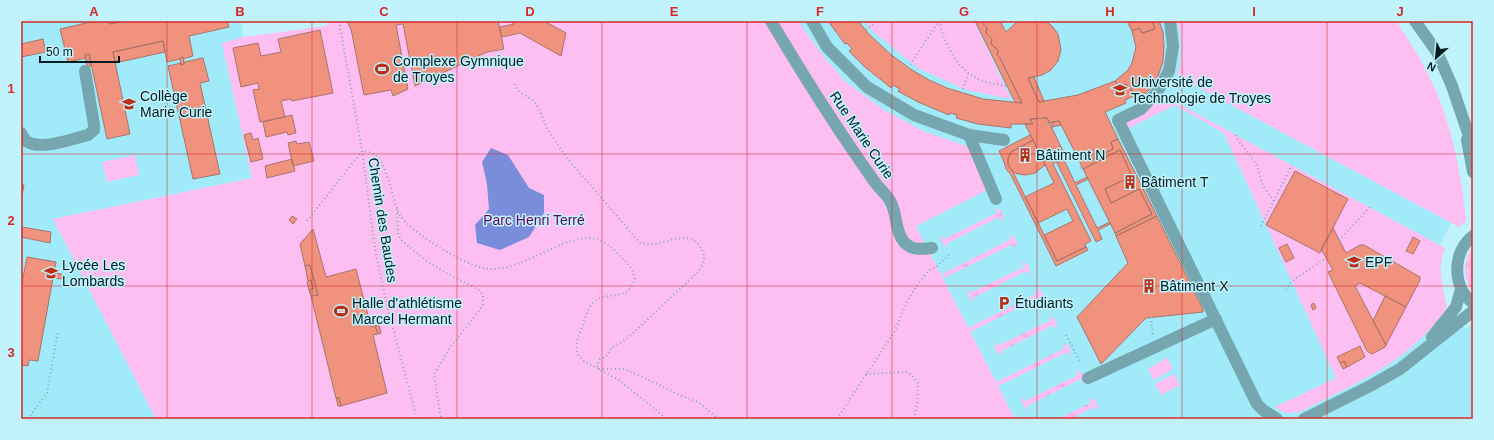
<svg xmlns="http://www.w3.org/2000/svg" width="1494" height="440" font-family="Helvetica,sans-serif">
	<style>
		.built { fill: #a1eaf9 }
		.grass { fill: url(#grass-tufts) }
		.green { fill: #fdbef2 }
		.water { fill: #7a8ddb }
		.building { fill: #f0927e; stroke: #a7756b }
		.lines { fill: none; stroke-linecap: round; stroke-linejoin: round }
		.path { stroke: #82abb4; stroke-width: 2; stroke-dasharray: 1 3; stroke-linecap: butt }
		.minor { stroke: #76a6b0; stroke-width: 12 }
		.grid { fill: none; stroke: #d62828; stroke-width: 1; stroke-opacity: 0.55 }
		.labels { text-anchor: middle; stroke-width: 3; stroke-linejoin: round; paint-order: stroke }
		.poi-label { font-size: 14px; fill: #031c21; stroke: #c1f3fd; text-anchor: start }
		.street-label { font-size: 14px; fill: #031c21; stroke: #c1f3fd }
		.park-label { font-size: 14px; fill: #610659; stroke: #c1f3fd }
		.neatline { fill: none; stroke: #d62828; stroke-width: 1.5 }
		.grid-label { font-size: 13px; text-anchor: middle; font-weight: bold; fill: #d62828 }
	</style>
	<defs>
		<pattern id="grass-tufts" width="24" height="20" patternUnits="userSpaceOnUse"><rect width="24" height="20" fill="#fdbef2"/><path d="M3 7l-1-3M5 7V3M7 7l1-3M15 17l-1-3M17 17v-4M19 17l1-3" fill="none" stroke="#d7a3cf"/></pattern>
	</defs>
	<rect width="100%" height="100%" fill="#c1f3fd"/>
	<path class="built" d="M21 21H241L244 37 223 44 253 178 54 219 156 419H21Z
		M757 21H1383L1457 212 1434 256 1438 309 1466 328 1473 325V419H995Z"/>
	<path class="grass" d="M995 208 1000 210 1003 216 1002 222 999 217 946 244 948 248C943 245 940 241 941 235L944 239 997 213Z
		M1009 235 1014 237 1017 243 1016 248 1013 244 944 278 942 274 1011 239Z
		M1473 247V293C1463 278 1462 262 1473 247Z
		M1022 262 1027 264 1030 270 1029 276 1026 271 973 298 975 302C969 299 967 295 968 289L970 293 1024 267Z
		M1036 288 1041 291 1044 296 1043 302 1040 297 970 332 968 328 1038 293Z
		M1049 316 1054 318 1057 324 1056 329 1053 325 1000 352 1001 356C996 353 994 348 994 343L997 346 1051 320Z
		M1063 343 1068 345 1071 351 1070 356 1067 352 998 386 996 382 1065 348Z
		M1076 370 1081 372 1085 378 1083 384 1081 379 1027 406 1029 410C1024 407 1021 403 1022 397L1025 401 1078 375Z
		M1089 398 1095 400 1098 406 1096 411 1094 407 1070 419H1058L1091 403Z"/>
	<path class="green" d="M331 21H798L824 57 846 82 884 110 923 131 969 147 989 189 916 226 1015 419H156L53 219 252 178 222 43 244 37 326 26Z
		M865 21H974L1011 99 966 90 918 68 871 30Z
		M1177 21H1396C1412 45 1427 69 1438 96 1453 132 1462 180 1466 219L1465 222 1459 227 1177 76C1183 57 1183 40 1177 21Z
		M1162 95 1445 248C1437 268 1442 285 1447 306 1444 315 1437 322 1431 328 1396 368 1346 388 1300 412L1285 413 1275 407 1336 378 1224 133 1175 105 1129 128 1126 122 1144 113Z
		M135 155 139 175 107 182 102 162Z
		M1167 358 1173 369 1154 380 1148 369Z
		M1174 374 1180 385 1161 395 1155 384Z"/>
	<path class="water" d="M491 148 508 155 529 188 544 195V213L529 237 500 250 477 243 475 225 489 209 487 184 482 162Z"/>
	<path class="building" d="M95 21H108L110 24 123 21H227L229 27 189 36 193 56 183 59V57L180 58V59L167 62 163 41 113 52 130 134 107 139 89 54 85 55 86 58 68 62 60 29Z
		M112 21H123L110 24 109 22Z
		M347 21H498L504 49 487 52 415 86 403 24 396 25 408 89 393 96 391 90 364 95 351 29Z
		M509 21H544L566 33 561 56 520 33 502 37 500 27 514 24Z
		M828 21H858L869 34 890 54 912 70 929 80 947 88 983 99 1022 103 1000 58 997 55 998 50 991 44 992 39 986 33 987 28 980 21H1000L1006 32 1018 21H1045L1052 26 1058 34 1061 50 1058 61 1051 70 1042 75 1028 78 1039 102 1078 95 1115 81 1119 87 1126 84 1136 95 1125 100 1126 103 1105 112 1118 139 1111 142 1113 149 1089 161 1085 155 1078 158 1059 121 1049 123 1047 118 1030 119 1033 124H1011V128L978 124 956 118 957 115 950 113 949 115 918 102 898 91 900 89 893 85 891 88 865 67 849 51 852 49 847 43 845 44Z
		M975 21H980L987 28 986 33 992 39 991 44 998 50 997 55 1000 58 1022 103 1015 102Z
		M1127 21H1153H1152L1155 29 1142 33 1139 28 1132 31Z
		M1152 21H1159L1163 32 1164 47 1163 62 1158 76 1151 88 1140 99 1136 95 1126 84 1119 87 1115 81 1128 70 1132 63 1136 47 1132 31 1139 28 1142 33 1155 29Z
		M320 30 333 93 292 101 291 99 281 101 285 117 260 122 253 90 259 89 258 83 241 87 233 48 258 43 261 56 281 52 278 39Z
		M43 39 46 52 21 57V44Z
		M163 41 165 52 115 63 113 52Z
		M89 54 91 66 87 67 85 55Z
		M183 57 184 64 181 65 180 58Z
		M203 58 209 81 200 83 220 174 193 179 168 66 181 63V65L184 64V62Z
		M1034 77 1036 82 1044 101 1039 102 1028 78Z
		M292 115 296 133 288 135 287 132 266 137 263 122Z
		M1047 118 1066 157 1057 163 1056 162 1053 164 1091 241 1085 244 1086 247 1057 261 1044 235 1073 221 1067 209 1038 223 1025 197 1054 183 1025 124H1033L1030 119Z
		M1059 121 1061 125 1052 127V122Z
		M251 133 253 140 258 138 263 159 251 162 244 135Z
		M1030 135 1033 140 1011 152 1008 159V165L1013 172 1057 261 1086 247 1088 250 1056 266 1011 175 1006 169 1004 162 999 151Z
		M1118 139 1157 216 1116 236 1115 233 1152 214 1139 189 1111 203 1105 189 1132 176 1120 150 1083 169 1078 158 1085 155 1089 161 1113 149 1111 142Z
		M1033 140 1045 165 1035 173 1026 175 1018 174 1013 172 1008 165V159L1011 152Z
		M296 141 297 144 309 142 314 161 293 166 288 143Z
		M1120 150 1132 176 1105 189 1111 203 1139 189 1152 214 1115 233 1083 169Z
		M292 159 295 171 267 178 265 166Z
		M1064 160 1075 183 1087 177 1088 179 1076 185 1097 228 1110 222V224L1098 230 1102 239 1096 242 1057 163Z
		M1295 171 1348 199 1320 253 1266 225Z
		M21 184 24 185 22 195H21Z
		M292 216 297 219 293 224 289 220Z
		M1157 216 1203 309V312L1146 318 1101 364 1077 317 1128 263 1116 236Z
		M22 227 51 232 50 243 21 237Z
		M1333 228 1346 253 1360 245H1364L1420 277V280L1406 307 1360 283 1355 286 1386 345 1385 347 1372 354 1367 351 1328 272 1333 270 1321 249Z
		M313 229 326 277 356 269 371 327 375 326 378 334 373 335 387 393 341 406 339 398H336L311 296 318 295 310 265 305 266 300 244Z
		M1413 237 1420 241 1413 254 1406 251Z
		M1287 244 1294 258 1286 262 1279 248Z
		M27 257 56 262 54 272 61 274 63 276 61 279 53 278 38 361 29 360 28 366 21 365V288Z
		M310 265 318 295 311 296 309 290 313 289 311 280 308 281 305 266Z
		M311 280 313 289 309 290 307 282Z
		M1385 296 1406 307 1386 345 1373 321Z
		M1314 303 1316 308 1313 310 1311 305Z
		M379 325 381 333 378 334 375 326Z
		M1360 346 1365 357 1347 367 1344 361 1340 363 1337 357Z
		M1344 361 1347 367 1343 369 1340 363Z
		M336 398H339L341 406H338Z"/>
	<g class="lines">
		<path class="path" d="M339 21 362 151 376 256 388 309 417 419
			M939 21C945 46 959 74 986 82 993 84 1000 85 1007 86
			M866 30 877 21
			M908 68 939 21
			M515 84 517 89 521 93 534 101 539 109 547 128 566 157 605 202 639 242C658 252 689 223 702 250 707 258 702 267 697 273L632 334 622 342 612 347 606 357 600 359 597 364 598 369H623L645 378 682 396 698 402 714 415 717 419
			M962 93 968 73
			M1236 135 1238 140 1252 158 1257 166 1263 186 1274 201
			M1080 168 1082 167
			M397 209 398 234 402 241 427 261 446 273 472 286 480 291 483 296V304L479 311 451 346 434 374 441 419
			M307 221 362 151C366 152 371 152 374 154 389 165 391 199 400 215 410 232 463 264 483 268 520 276 565 231 596 239 605 241 613 248 618 254 626 262 633 267 635 279 626 305 605 288 592 304 587 310 585 319 582 327 579 336 575 343 577 354L584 361 619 380 667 419
			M1261 226 1292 165
			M1339 240 1370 207
			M1286 290 1292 281 1326 258
			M1151 317 1153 337
			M1066 335 1080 361
			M866 374 908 372 918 383 917 404 914 419
			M21 391 23 390
			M28 419 47 393 58 331
			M837 419 893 334 898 324 906 303 918 284 928 271 937 266 949 255"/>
		<path class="minor" d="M771 21C803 75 837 129 874 181 878 187 885 193 889 199 898 212 894 230 904 242 912 251 922 249 932 248
			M812 21 827 47 867 87 914 115 969 135 1004 140
			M1170 21 1173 46 1169 71 1157 92 1141 109 1118 120 1257 404 1263 410 1277 419
			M1415 21 1437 52 1452 86 1473 148
			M21 133C23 136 24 139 26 141 40 151 73 139 88 135L94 130V125L85 71
			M969 135 996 199
			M1467 140 1473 172
			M1473 236C1452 252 1452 287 1473 303
			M1432 337 1456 307 1461 289
			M1088 378 1216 319
			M1304 419 1370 386 1400 369 1473 311"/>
	</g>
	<path class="grid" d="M167 21V419M312 21V419M457 21V419M602 21V419M747 21V419M892 21V419M1037 21V419M1182 21V419M1327 21V419M21 154H1473M21 286H1473"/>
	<defs>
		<symbol id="stadium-bare" viewBox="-9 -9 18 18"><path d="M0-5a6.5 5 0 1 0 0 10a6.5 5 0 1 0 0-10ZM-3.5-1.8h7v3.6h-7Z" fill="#bb3017" stroke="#c1f3fd" stroke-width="2.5" paint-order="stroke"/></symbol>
		<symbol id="university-bare" viewBox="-9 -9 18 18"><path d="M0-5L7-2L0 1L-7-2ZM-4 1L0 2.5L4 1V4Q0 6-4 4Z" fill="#bb3017" stroke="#c1f3fd" stroke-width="2.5" paint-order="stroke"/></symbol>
		<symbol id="school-bare" viewBox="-9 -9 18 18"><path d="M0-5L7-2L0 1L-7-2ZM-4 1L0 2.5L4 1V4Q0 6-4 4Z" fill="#bb3017" stroke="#c1f3fd" stroke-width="2.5" paint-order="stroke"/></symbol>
		<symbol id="building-bare" viewBox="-9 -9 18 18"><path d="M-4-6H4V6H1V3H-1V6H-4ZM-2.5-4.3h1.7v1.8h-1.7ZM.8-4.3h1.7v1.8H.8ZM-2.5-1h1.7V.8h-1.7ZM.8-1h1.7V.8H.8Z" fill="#bb3017" stroke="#c1f3fd" stroke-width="2.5" paint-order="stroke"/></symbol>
		<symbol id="parking-bare" viewBox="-9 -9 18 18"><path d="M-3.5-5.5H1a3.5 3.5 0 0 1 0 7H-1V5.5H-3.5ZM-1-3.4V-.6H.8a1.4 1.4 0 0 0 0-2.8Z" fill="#bb3017" stroke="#c1f3fd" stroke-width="2.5" paint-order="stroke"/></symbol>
	</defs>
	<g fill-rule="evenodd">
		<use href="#stadium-bare" x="372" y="59" width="20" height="20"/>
		<use href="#university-bare" x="1110" y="80" width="20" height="20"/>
		<use href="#school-bare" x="119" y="94" width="20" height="20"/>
		<use href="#building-bare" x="1015" y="145" width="20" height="20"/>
		<use href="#building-bare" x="1120" y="172" width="20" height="20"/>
		<use href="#university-bare" x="1344" y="252" width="20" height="20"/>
		<use href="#school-bare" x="41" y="263" width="20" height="20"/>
		<use href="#building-bare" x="1139" y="276" width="20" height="20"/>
		<use href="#parking-bare" x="994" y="293" width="20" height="20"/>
		<use href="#stadium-bare" x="331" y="301" width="20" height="20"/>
	</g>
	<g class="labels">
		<g class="poi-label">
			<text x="393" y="66">Complexe Gymnique<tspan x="393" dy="16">de Troyes</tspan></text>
			<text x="1131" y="87">Université de<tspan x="1131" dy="16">Technologie de Troyes</tspan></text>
			<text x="140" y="101">Collège<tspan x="140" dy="16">Marie Curie</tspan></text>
			<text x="1036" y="160">Bâtiment N</text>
			<text x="1141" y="187">Bâtiment T</text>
			<text x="1365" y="267">EPF</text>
			<text x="62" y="270">Lycée Les<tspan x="62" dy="16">Lombards</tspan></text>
			<text x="1160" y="291">Bâtiment X</text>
			<text x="352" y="308">Halle d'athlétisme<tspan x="352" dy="16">Marcel Hermant</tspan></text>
			<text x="1015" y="308">Étudiants</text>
		</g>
		<g class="street-label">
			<text transform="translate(862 135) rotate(56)" y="5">Rue Marie Curie</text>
			<text transform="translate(383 220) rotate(81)" y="5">Chemin des Baudes</text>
		</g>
		<g class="park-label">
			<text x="534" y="225">Parc Henri Terré</text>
		</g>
	</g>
	<rect width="1494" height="440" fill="none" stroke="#c1f3fd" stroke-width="44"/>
	<g transform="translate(1436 58) rotate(207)" stroke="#c1f3fd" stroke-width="3" paint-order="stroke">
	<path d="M0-3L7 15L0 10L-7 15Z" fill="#031c21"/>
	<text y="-6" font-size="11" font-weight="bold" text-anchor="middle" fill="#031c21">N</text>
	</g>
	<path d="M40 56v6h79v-6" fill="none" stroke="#031c21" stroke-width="2"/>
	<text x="46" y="56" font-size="12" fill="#031c21" stroke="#c1f3fd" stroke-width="3" paint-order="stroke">50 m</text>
	<rect x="22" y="22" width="1450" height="396" class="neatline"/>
	<g class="grid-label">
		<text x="94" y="16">A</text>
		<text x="240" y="16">B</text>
		<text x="384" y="16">C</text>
		<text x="530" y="16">D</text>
		<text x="674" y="16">E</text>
		<text x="820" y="16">F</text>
		<text x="964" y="16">G</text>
		<text x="1110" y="16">H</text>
		<text x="1254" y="16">I</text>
		<text x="1400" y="16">J</text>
		<text x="11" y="93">1</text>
		<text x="11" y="225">2</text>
		<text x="11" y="357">3</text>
	</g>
</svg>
